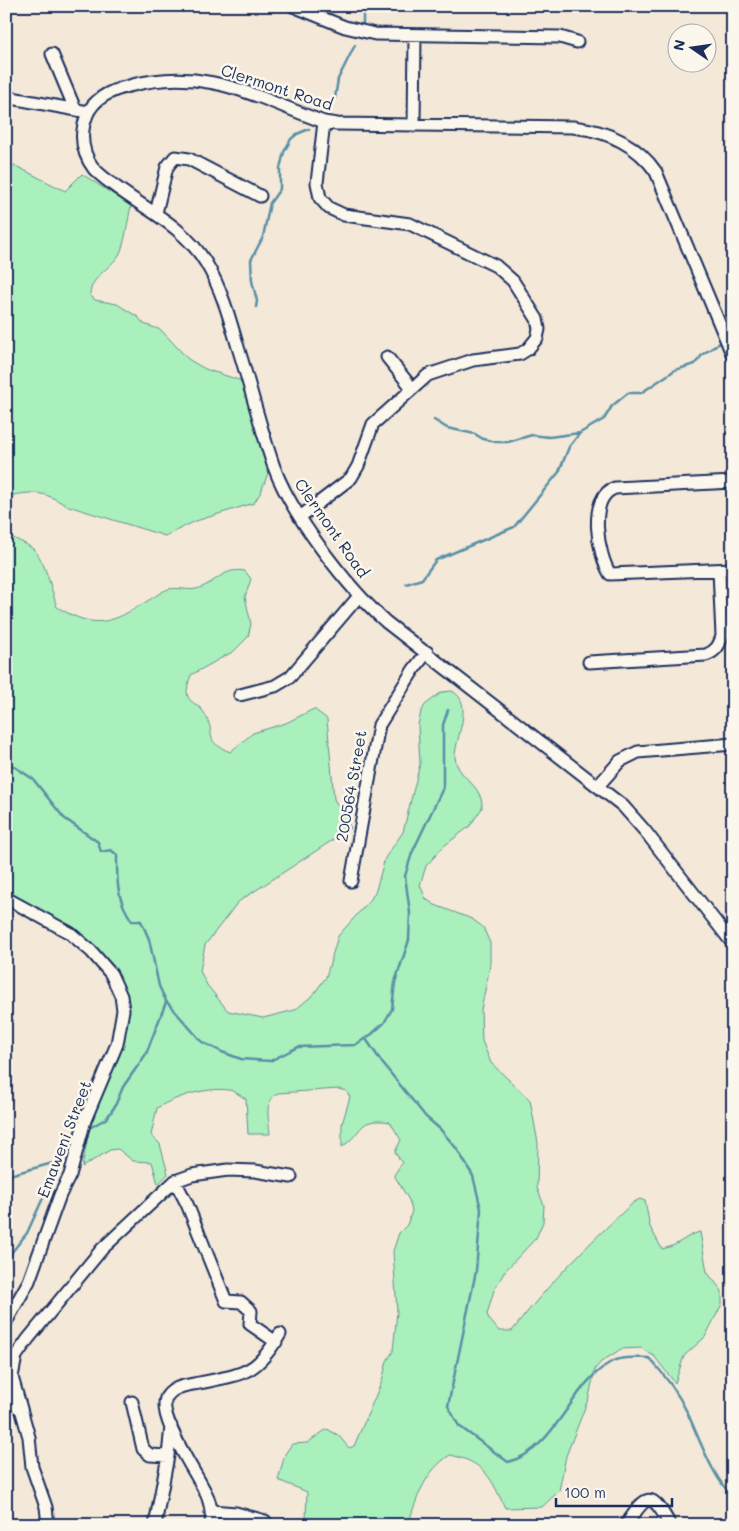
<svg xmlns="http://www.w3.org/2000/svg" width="739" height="1531" font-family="Mali,sans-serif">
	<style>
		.green { fill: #a9f0bd; stroke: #62908e }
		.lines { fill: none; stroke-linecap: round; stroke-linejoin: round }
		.stream { stroke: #5890a6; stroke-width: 2.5 }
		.minor-casing { stroke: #1b2f5e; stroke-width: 15 }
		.minor { stroke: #fbf7ec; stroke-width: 11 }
		.labels { text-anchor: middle; stroke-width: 5; stroke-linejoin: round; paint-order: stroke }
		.street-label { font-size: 16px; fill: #1b2f5e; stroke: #fbf7ec }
	</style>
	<rect width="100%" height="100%" fill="#f4e8d8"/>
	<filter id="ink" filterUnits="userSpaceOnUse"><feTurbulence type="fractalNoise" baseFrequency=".02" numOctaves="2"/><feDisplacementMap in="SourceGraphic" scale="10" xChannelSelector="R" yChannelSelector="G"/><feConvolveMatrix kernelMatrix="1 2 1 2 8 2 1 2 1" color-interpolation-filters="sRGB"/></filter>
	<g filter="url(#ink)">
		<path class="green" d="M6 161 65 191 82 174 131 206C128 218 125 245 119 255 109 270 91 276 90 295L95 300 117 304 138 317 144 324 161 330 188 359 205 369 242 381 268 473 261 492 254 503 196 521 165 536 65 505C44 491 33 491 9 496L6 499Z
			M6 533C14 540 25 542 33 549 45 559 52 592 57 607 97 631 112 623 149 600 155 597 163 590 169 589 178 587 188 591 196 589 216 584 222 567 245 571L251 579 245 597 251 624 248 637 234 651 191 675C179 708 198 697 207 718 216 738 203 740 230 752L253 733 286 723 314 709 327 719 334 799 351 828 238 902 205 945 200 971 207 985 228 1011 263 1018 295 1010 313 995 326 977 338 936 371 899 376 890 385 858 403 832 420 764 418 725 421 712 425 705 442 692 452 691C475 703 455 738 455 757 456 774 475 782 480 796 482 800 482 804 482 808L470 826 444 846 426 866 420 885 426 899 435 905 472 919 483 927 490 943V966L481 1010 482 1041 491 1063 530 1100 538 1143 537 1188 544 1205 543 1222 536 1238 505 1271 494 1290 487 1314 489 1319 499 1331H512C550 1282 589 1243 634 1202L640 1199 645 1201 650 1227 662 1249C681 1245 684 1236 700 1232L707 1272 722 1291V1304L705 1337 684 1356 675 1383 654 1356 641 1348 621 1349 601 1362 595 1369 589 1397 566 1456 559 1491 542 1507 505 1508C491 1478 485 1462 450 1455 425 1471 417 1497 408 1525H302L306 1518 307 1492 278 1480 285 1454 292 1444 307 1443 327 1429 338 1435 349 1448 354 1446 382 1381 387 1361 393 1351 397 1312 393 1251 399 1233 407 1225 412 1211 409 1200 394 1175 402 1163 395 1152 401 1140 390 1122C357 1117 365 1131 342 1147V1124L350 1097 346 1091 339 1089 278 1093C263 1102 269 1119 270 1134H248L246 1099C242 1097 237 1093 233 1091 212 1085 174 1097 157 1108L151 1135 160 1144 168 1174 158 1184 152 1162 133 1161 118 1149 110 1150 82 1167 89 1131 121 1041 127 1002 119 977 108 962 6 893Z"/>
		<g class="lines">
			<path class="stream" d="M363 6V25
				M323 111 335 98 338 79 355 45
				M256 307 257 301 252 281 251 260 263 237 270 203 280 189V168L284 152 291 139 297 134 309 129
				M434 420 447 428 475 434 483 439 496 442H508L532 435 549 437 580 433
				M406 584 422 579 436 560 514 527 559 472 569 447 580 433 604 419 612 406 628 393H641L675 370 695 364 703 354 723 341
				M6 761 33 779 64 818 98 842 101 852 111 850 117 855C117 881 116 898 132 921H141L149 939 159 986 166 1001 202 1042 222 1052 241 1059 270 1061 298 1047 355 1045 372 1034 384 1023 392 1009 395 982 409 940 410 913 405 876 412 853 443 788V725L448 710
				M366 1039 383 1064 426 1117 440 1129 457 1149 473 1176 481 1209 476 1271 448 1406 459 1426 508 1462C556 1450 570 1385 611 1362 622 1356 638 1358 649 1358 665 1375 677 1391 687 1412 698 1435 713 1480 733 1496
				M86 1130 107 1118 115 1106 123 1087 146 1054 166 1002
				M6 1176 60 1161
				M6 1272 12 1252 27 1233 60 1161 75 1137"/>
			<defs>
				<path id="minor" d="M293 6 345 27 375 34 560 37 577 42
					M52 54 75 109
					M6 97 88 112
					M414 126 415 35
					M156 213 167 167 175 157 189 159 260 196
					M733 356 656 172C637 144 606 131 573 127L337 124 324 122C255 97 205 65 129 86 112 90 94 98 87 115 79 135 82 153 94 169 130 204 180 219 206 263 221 288 229 316 237 344 250 385 260 427 274 467 292 516 347 587 386 622L623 806 645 831 733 944
					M387 357 412 388
					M733 482 615 488C587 497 598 555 610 574L733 569
					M300 517 351 478 358 466 373 424 428 375 473 360 520 354 528 349 537 338 539 329 537 319 513 281 496 266 410 224 344 215 329 208 320 198 317 183 324 122
					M589 662 706 655C716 651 719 646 722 636L719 570
					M240 695 275 686 290 677 359 596
					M598 786 620 761 638 752 733 744
					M351 881 379 725 414 669 427 652
					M6 898 70 933 91 951 111 974 121 996 123 1010 117 1044 85 1120 70 1175 60 1195 29 1281 6 1322
					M175 1181 187 1204 226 1301 241 1302 251 1311 250 1324 276 1342
					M6 1398 20 1409
					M132 1402 143 1449 150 1455 168 1456
					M211 1511 236 1513 265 1521
					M48 1525 46 1507 32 1467 29 1437 12 1377 16 1356 28 1339 102 1249 175 1181 192 1175 228 1170 255 1171 291 1177
					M155 1525 168 1456 171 1426
					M211 1525C212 1516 211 1506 208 1498 201 1479 152 1412 168 1395 175 1386 189 1385 199 1383 243 1374 256 1375 280 1334
					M626 1525C646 1496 650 1488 670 1525"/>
			</defs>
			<use href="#minor" class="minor-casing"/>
			<use href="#minor" class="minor"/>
		</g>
	</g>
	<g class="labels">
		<g class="street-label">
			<text transform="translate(277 87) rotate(18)" y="6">Clermont Road</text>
			<text transform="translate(332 528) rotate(55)" y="6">Clermont Road</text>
			<text transform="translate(351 786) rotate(-80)" y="6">200564 Street</text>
			<text transform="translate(64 1139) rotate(-69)" y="6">Emaweni Street</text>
		</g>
	</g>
	<rect width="739" height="1531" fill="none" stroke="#fbf7ec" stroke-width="25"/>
	<rect x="12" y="12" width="714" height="1506" fill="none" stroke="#1b2f5e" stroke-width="2" filter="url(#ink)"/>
	<g transform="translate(692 48) rotate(283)"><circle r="24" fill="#fbf7ec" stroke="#a1a7b3"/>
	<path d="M0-4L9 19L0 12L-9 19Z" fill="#1b2f5e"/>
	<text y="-8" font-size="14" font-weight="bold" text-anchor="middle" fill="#1b2f5e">N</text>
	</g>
	<path d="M556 1498v8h116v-8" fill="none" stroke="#1b2f5e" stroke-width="2.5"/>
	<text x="564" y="1498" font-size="15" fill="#1b2f5e" stroke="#fbf7ec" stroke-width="4" paint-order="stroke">100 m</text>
</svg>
